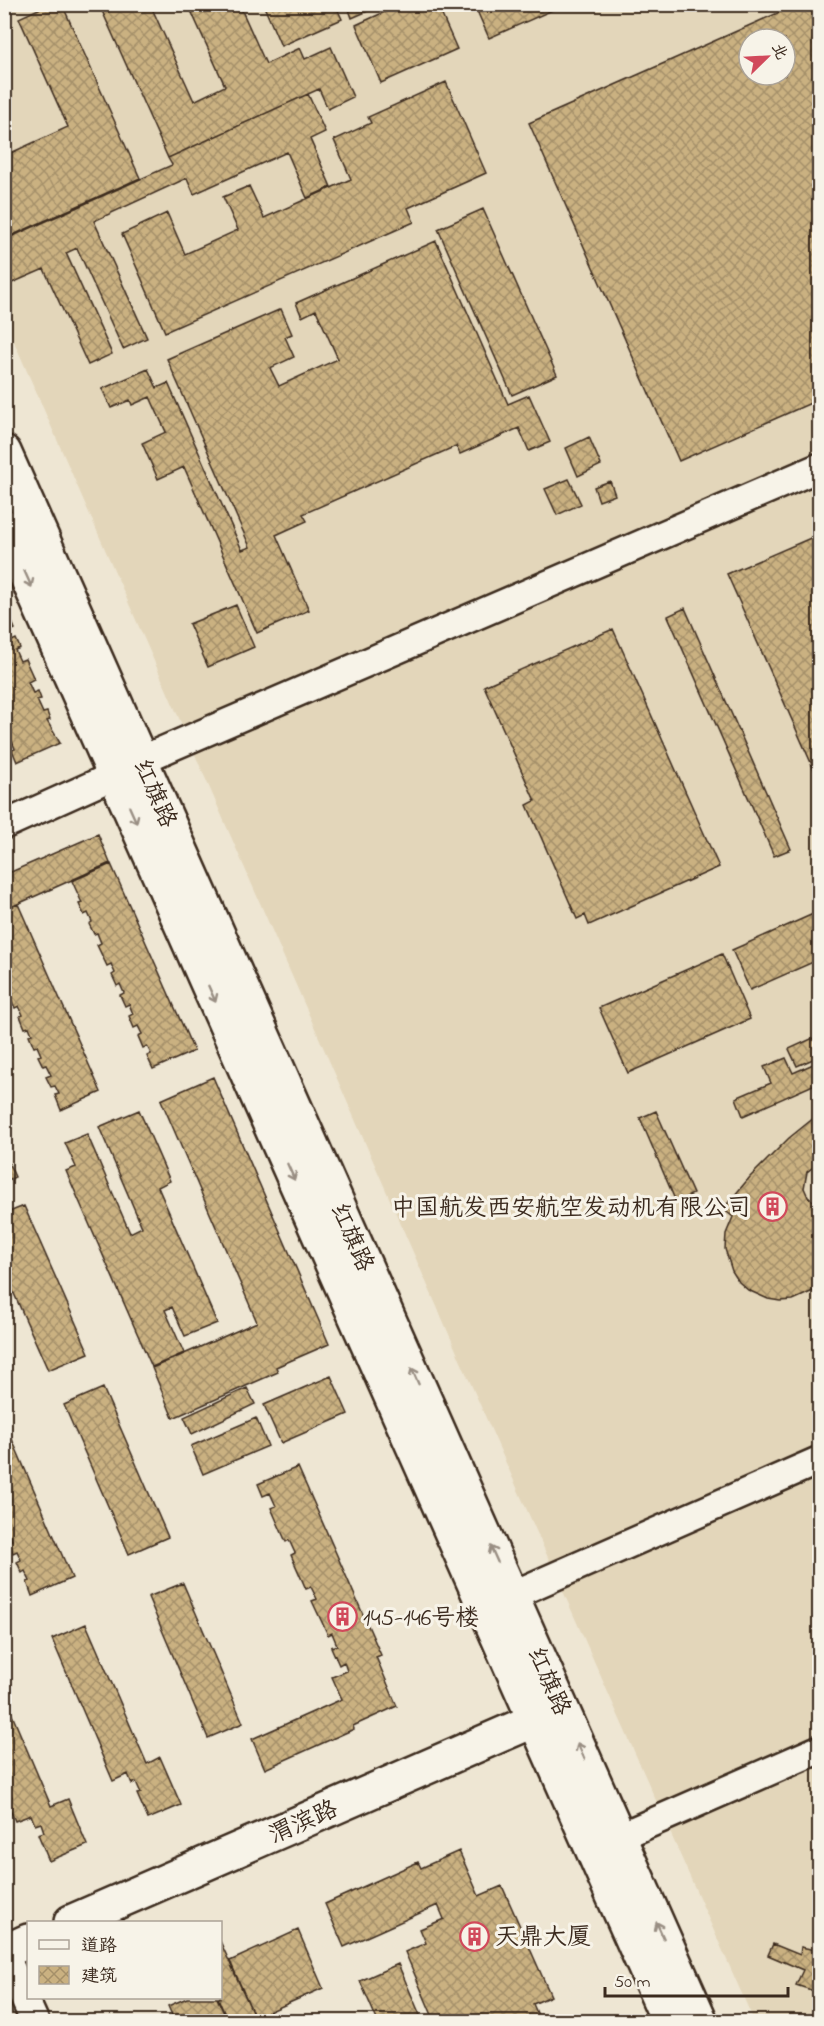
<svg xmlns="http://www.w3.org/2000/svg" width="824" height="2026" font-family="'Indie Flower','LXGW WenKai TC',sans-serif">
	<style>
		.built { fill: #e3d6ba; fill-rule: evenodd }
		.building { fill: url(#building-cross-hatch); stroke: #3b2a1e; stroke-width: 1.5; fill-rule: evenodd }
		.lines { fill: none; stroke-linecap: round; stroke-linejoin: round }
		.minor-casing { stroke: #3b2a1e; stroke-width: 32 }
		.tertiary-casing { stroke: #3b2a1e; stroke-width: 38 }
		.secondary-casing { stroke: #3b2a1e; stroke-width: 38 }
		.minor { stroke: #f7f3e8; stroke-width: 27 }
		.tertiary { stroke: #f7f3e8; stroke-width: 33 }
		.secondary { stroke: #f7f3e8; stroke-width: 33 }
		.oneway { stroke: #998e83 }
		.labels { text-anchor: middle; stroke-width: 6; stroke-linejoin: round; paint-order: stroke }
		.street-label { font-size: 24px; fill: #3b2a1e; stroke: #f7f3e8 }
		.poi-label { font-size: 24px; fill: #3b2a1e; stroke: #f7f3e8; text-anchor: start }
	</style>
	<defs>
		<pattern id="building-cross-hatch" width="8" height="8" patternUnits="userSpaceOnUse" patternTransform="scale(1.5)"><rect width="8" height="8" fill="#cab181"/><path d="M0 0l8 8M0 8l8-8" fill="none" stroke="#a59069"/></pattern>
	</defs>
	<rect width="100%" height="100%" fill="#eee6d3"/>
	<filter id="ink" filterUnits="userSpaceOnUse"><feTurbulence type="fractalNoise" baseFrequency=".0167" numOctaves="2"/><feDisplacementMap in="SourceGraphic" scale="12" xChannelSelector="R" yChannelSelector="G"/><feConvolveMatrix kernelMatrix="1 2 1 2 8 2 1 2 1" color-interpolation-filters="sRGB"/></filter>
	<g filter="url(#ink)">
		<!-- built -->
		<path class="built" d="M4,5H819V2021H754L466,1373L5,321ZM749,39H785V75H749Z"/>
		<!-- building -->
		<path class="building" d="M49,4H62L140,178L4,239V156L68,127L19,18Z
			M99,4H150L194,101L225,86L188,4H239L266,64L300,48L305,59L331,47L353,97L328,109L319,89L168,158Z
			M263,4H335L342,19L281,46Z
			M347,4H384L352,18Z
			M402,4H437L457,49L381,83L356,25Z
			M474,4H566L489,38Z
			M798,4H820V399L679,461L529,123ZM749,39H785V75H749Z
			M446,82L486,173L408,208L414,222L165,332L122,234L167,213L185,254L238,230L223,197L249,186L264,218L351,179L334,140L371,123L368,117Z
			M308,94L325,132L310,139L331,187L307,198L287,152L194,194L187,178L94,221L147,338L123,349L77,248L66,253L112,354L88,365L44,269L12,283L4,266V240L172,165L168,158Z
			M483,209L557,375L512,395L438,229Z
			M436,241L508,404L529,395L550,442L529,451L519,428L460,454L456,446L303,514L307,521L276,535L309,610L257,633L184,467L158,479L142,443L166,432L150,397L132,405L130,400L111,408L102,389L148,369L157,388L168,383L242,550L250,547L167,359L281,309L292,334L285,337L294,357L270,368L279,386L338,359L316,310L302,317L296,303Z
			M589,437L601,465L578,476L566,448Z
			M569,479L581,504L557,515L545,489Z
			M610,481L615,495L599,501L594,487Z
			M820,534V783L727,574Z
			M236,605L254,647L208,667L189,624Z
			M685,608L791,849L774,856L668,616Z
			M10,617L15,629L8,632L12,641L16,639L20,648L15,650L20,661L25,659L34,679L28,682L33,693L38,691L41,699L37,700L43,713L47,712L50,720L47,721L60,743L17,762L12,750L15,749L11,739L7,740L4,735V618Z
			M613,629L719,867L589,925L585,915L577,919L527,805L535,801L484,686Z
			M98,834L110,863L4,910V875Z
			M111,864L194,1051L153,1069L147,1056L151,1054L147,1046L143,1048L138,1036L142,1034L138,1026L134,1028L129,1016L133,1014L129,1004L125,1006L120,995L124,993L120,984L117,986L112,975L115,973L111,964L107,966L97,945L101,943L97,933L94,934L89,924L92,922L88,913L84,915L79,904L82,903L72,881Z
			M18,904L101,1092L61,1110L55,1095L59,1094L55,1086L51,1087L46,1077L51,1075L46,1065L43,1066L38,1056L41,1055L37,1046L34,1047L29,1035L32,1034L29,1027L25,1028L20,1016L23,1015L19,1006L15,1008L5,985L9,983L4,972V910Z
			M820,911V959L750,990L732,950Z
			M722,954L750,1019L628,1073L599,1008Z
			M820,1035V1056L797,1066L789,1049Z
			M786,1058L793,1073L820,1061V1082L743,1116L736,1098L771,1083L764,1067Z
			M213,1077L329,1344L276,1367L278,1372L173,1418L152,1368L257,1322L161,1100Z
			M139,1110L170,1181L158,1187L217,1323L185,1336L172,1307L165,1310L184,1353L152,1367L66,1171L76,1167L65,1143L87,1134L130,1233L142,1227L99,1127Z
			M656,1111L693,1194L676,1202L640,1118Z
			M820,1113V1162L807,1172L804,1188L808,1197L820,1206V1285L813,1291L793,1300L780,1301L768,1299L748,1290L739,1282L732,1271L725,1249L726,1234L733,1217L723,1209L750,1177L789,1138Z
			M4,1153L15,1177L4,1182Z
			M24,1206L89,1353L48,1370L4,1271V1214Z
			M331,1376L348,1414L281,1443L264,1405Z
			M103,1388L168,1537L129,1554L64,1405Z
			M247,1388L255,1404L192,1434L184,1417Z
			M256,1418L268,1446L203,1474L191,1446Z
			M8,1430L72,1578L32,1596L27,1582L30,1581L25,1571L22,1573L17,1562L21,1560L17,1551L13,1553L8,1541L12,1540L8,1531L6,1532L4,1530V1432Z
			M298,1467L381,1655L376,1657L397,1706L353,1726L354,1729L265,1769L252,1739L342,1699L332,1677L347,1671L344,1662L339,1665L331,1647L337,1645L332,1633L328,1635L312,1601L317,1599L311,1587L306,1589L291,1555L295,1553L289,1540L286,1542L271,1508L276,1506L270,1493L263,1496L258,1484Z
			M183,1583L243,1723L208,1738L148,1597Z
			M86,1624L147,1764L160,1757L181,1805L148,1819L137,1794L141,1793L136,1782L132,1784L128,1774L113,1781L52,1639Z
			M4,1696L51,1806L68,1799L87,1845L49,1861L38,1834L44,1832L41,1823L35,1825L31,1815L15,1821L6,1800L12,1797L6,1784L4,1785Z
			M459,1851L479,1896L502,1886L551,1996L533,2004L541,2022H435L405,1952L426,1943L420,1929L444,1919L438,1905L344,1947L325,1904L418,1862L421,1868Z
			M298,1930L323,1988L255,2018L230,1961Z
			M220,1941L255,2018L247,2022H228L218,1998H220Z
			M773,1944L800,1955L801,1947L820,1951V1993L796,1985L803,1970L768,1955Z
			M398,1964L423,2022H378L360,1981Z
			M187,1998H217L228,2022H175L168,2006Z"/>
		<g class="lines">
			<defs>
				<path id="minor" d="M4,825L115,775L141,760L820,467
					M494,1603L820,1460
					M602,1847L619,1837L820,1749
					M4,1953L35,2022"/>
				<path id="tertiary" d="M71,1922L535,1720
					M4,1952L28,1941"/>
				<path id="secondary" d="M4,452L701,2022
					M4,526L669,2022"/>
			</defs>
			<!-- minor casing -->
			<use href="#minor" class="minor-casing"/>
			<!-- tertiary casing -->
			<use href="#tertiary" class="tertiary-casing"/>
			<!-- secondary casing -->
			<use href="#secondary" class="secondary-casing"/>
			<!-- minor -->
			<use href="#minor" class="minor"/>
			<!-- tertiary -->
			<use href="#tertiary" class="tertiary"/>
			<!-- secondary -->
			<use href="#secondary" class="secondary"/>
		</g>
		<!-- one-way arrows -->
		<defs><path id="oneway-shaft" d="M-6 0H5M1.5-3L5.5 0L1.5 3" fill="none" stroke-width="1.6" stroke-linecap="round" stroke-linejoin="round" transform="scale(1.5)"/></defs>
		<g class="oneway">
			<use href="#oneway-shaft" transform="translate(28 579) rotate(66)"/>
			<use href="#oneway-shaft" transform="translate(133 815) rotate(66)"/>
			<use href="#oneway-shaft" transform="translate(212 994) rotate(66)"/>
			<use href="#oneway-shaft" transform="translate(291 1172) rotate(66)"/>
			<use href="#oneway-shaft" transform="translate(415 1376) rotate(-114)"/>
			<use href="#oneway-shaft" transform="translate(494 1554) rotate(-114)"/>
			<use href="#oneway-shaft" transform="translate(581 1751) rotate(-114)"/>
			<use href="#oneway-shaft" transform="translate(660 1930) rotate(-114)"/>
		</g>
	</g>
	<!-- icons -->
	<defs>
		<symbol id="building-ring" viewBox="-11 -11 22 22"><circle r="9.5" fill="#f7f3e8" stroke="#d1495b" stroke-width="1.5"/><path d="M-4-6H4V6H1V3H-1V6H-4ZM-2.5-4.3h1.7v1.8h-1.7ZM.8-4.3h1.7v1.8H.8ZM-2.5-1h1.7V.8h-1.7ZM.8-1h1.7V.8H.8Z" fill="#d1495b"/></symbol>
	</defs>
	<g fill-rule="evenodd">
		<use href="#building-ring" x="756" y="1190" width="33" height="33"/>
		<use href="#building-ring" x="326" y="1600" width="33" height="33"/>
		<use href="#building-ring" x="458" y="1920" width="33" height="33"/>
	</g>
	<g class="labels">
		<!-- street labels -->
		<g class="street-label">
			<text transform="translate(156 793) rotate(66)" y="8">红旗路</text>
			<text transform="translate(353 1237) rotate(66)" y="8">红旗路</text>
			<text transform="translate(550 1681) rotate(66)" y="8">红旗路</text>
			<text transform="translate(303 1821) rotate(-24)" y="8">渭滨路</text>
		</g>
		<!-- poi labels -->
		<g class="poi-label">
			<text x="751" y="1215" text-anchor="end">中国航发西安航空发动机有限公司</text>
			<text x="363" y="1625">145-146号楼</text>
			<text x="495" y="1944">天鼎大厦</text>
		</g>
	</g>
	<!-- margin -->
	<rect width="824" height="2026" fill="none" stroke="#f7f3e8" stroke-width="24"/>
	<rect x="12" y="12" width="800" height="2002" fill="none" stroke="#3b2a1e" stroke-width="2" filter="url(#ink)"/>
	<!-- legend -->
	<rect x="27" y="1921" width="195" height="78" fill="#f7f3e8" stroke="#aca397" stroke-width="1.5"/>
	<rect x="39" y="1940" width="30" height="9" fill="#f7f3e8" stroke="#aca397" stroke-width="1.5"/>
	<text x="81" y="1951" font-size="18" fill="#3b2a1e">道路</text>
	<rect x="39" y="1966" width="30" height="18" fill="url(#building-cross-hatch)" stroke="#aca397" stroke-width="1.5"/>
	<text x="81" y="1981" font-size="18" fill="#3b2a1e">建筑</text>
	<!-- north arrow -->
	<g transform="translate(767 57) rotate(66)"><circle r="28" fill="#f7f3e8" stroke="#aca397" stroke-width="1.5"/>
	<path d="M0-4.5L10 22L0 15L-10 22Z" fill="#d1495b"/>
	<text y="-9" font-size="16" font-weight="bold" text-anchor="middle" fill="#3b2a1e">北</text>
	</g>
	<!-- scale -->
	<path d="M605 1987v9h183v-9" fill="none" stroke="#3b2a1e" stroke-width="3"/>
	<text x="614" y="1987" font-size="18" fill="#3b2a1e" stroke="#f7f3e8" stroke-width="4.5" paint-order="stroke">50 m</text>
</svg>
